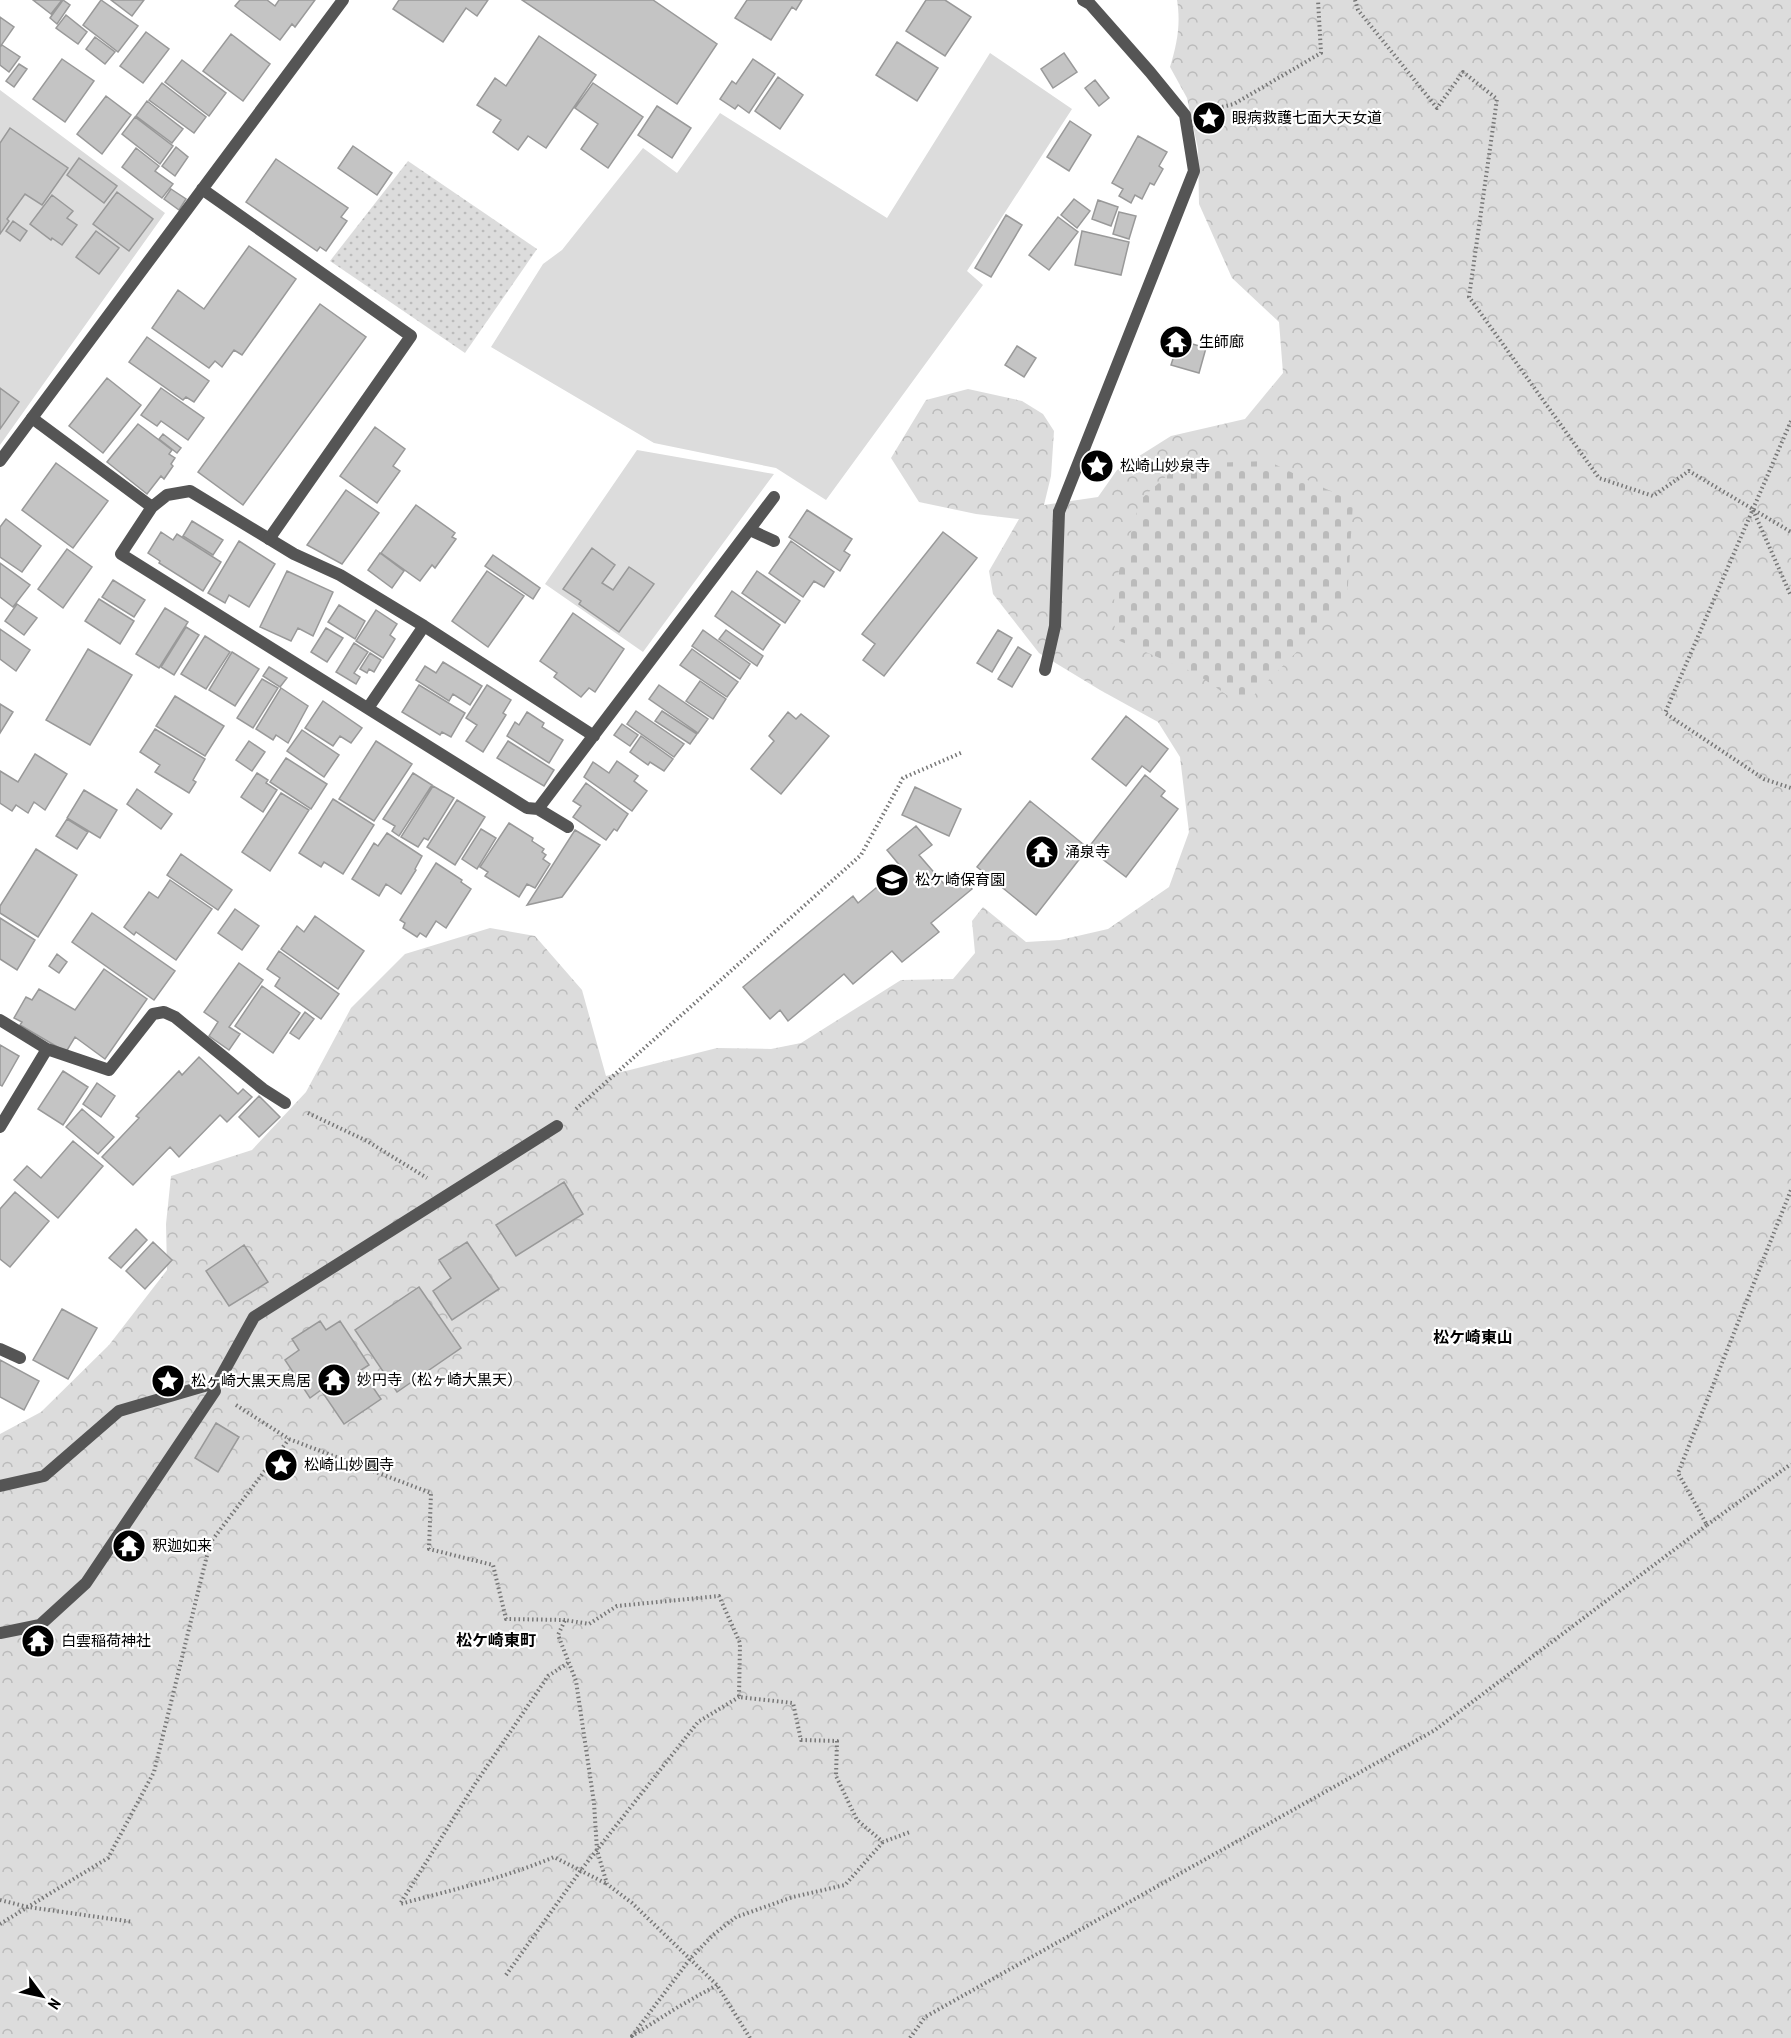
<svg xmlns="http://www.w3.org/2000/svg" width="1791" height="2038" font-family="'PT Sans Narrow','Noto Sans JP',sans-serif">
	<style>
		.grass { fill: url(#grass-dots) }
		.forest { fill: url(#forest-crowns) }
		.cemetery { fill: url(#cemetery-stones) }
		.green { fill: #dcdcdc }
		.building { fill: #c4c4c4; stroke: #999; stroke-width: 1.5 }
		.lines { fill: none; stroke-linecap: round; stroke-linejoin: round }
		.path { stroke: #777; stroke-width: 4; stroke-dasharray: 1.5 3; stroke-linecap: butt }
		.lane { stroke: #555; stroke-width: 12 }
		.street { stroke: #555; stroke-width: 12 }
		.labels { text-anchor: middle; stroke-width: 4.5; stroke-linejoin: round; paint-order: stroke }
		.poi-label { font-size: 15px; fill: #000; stroke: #fff; text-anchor: start }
		.neighbourhood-label { font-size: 16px; font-weight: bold; fill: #000; stroke: #fff }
	</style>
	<defs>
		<pattern id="grass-dots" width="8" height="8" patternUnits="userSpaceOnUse" patternTransform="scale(1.5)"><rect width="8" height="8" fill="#dcdcdc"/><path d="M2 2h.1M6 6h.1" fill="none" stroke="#bbb" stroke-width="1.8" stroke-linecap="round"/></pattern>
		<pattern id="forest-crowns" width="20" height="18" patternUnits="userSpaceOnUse" patternTransform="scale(1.5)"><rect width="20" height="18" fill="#dcdcdc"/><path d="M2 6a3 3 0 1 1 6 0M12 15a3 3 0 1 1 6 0" fill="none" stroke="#bbb"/></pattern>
		<pattern id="cemetery-stones" width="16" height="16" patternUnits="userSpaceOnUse" patternTransform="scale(1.5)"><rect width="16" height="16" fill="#dcdcdc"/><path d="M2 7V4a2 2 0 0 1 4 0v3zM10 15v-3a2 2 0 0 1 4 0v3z" fill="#bbb"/></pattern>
	</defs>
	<rect width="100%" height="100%" fill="#fff"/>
	<!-- grass -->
	<path class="grass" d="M408,161L537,249L465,353L330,261Z"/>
	<!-- forest -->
	<path class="forest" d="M1177,0H1791V2038H0V1434L41,1412L109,1345L167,1270L166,1224L171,1176L252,1150L306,1092L351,1008L405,954L490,928L535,936L582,990L606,1076L717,1048L771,1049L801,1043L901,980L953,979L975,953L972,921L983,907L1026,942L1060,940L1108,929L1169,887L1189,832L1180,757L1158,722L1100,690L1039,653L993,594L989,571L1019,519L976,514L919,502L891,458L926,400L968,389L1022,401L1043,414L1054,431L1051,476L1044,505L1098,497L1117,470L1171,436L1245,419L1283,373L1279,322L1232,278L1199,204L1198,149L1187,98L1170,67C1177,44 1181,24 1177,0Z"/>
	<!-- cemetery -->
	<path class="cemetery" d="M1268,461L1353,502L1347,601L1243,706L1195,673L1115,639L1114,587L1141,499L1180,464Z"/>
	<!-- green -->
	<path class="green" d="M990,53L1072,109L967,271L983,285L826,500L776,468L654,443L491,347L543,264L562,250L643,148L677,173L720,113L887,218Z
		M0,90L165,213L0,445Z
		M637,450L774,474L643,652L545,584Z"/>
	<!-- building -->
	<path class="building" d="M33,0H62L51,14Z
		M63,0L70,5L57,24L50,18Z
		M101,0L138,26L118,52L83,25Z
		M111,0H144L132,16Z
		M240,0H267L275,6L279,0H315L295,27L292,24L280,40L235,6Z
		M399,0H488L477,16L466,8L443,42L393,9Z
		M522,0H653L717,44L677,104Z
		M747,0H802L796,10L792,7L771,40L735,18Z
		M926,0H945L971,17L945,56L906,31Z
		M66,15L87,32L78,44L56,28Z
		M0,17L14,27L0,47Z
		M146,32L169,49L143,83L120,66Z
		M231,34L270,64L243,101L203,71Z
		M539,36L596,75L546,148L528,136L518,150L493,132L501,120L477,105L495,78L506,86Z
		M95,37L115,52L105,64L86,49Z
		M897,42L938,68L917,101L876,75Z
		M2,45L20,57L9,72L0,65V47Z
		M1064,53L1077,72L1053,88L1041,69Z
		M62,59L94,81L65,122L33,99Z
		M753,59L775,74L749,113L738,105L735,109L720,99L732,81L736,84Z
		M182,60L226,93L209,116L165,82Z
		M19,64L27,69L14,87L6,81Z
		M778,77L803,95L780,129L755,111Z
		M1095,80L1109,98L1099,106L1085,88Z
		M162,83L206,117L194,133L149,100Z
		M593,83L643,117L608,168L581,149L598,124L575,108Z
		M106,96L131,115L102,154L77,134Z
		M147,101L183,129L172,143L136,116Z
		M657,106L691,128L672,158L638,135Z
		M135,117L173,146L160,164L122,134Z
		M1070,121L1091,135L1069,171L1047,157Z
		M10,128L68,168L42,205L25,194L7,219L9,221L0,234V143Z
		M1138,136L1167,152L1159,166L1163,169L1154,185L1150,183L1142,199L1135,195L1131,203L1119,196L1123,189L1112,183Z
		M353,146L392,173L377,195L338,168Z
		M176,147L188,157L175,176L162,166Z
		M136,148L159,166L155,171L173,184L162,198L122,167Z
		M79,158L117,186L104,203L67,175Z
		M276,159L348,208L341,217L347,221L326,251L320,247L317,251L246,202Z
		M171,189L186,199L179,210L164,199Z
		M117,192L153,219L129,251L93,224Z
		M52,195L73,211L67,218L77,225L62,245L52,238L51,240L30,224Z
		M1074,199L1090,211L1077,228L1061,215Z
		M1098,200L1118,207L1111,226L1092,219Z
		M1119,212L1136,216L1129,239L1113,234Z
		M1006,215L1022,225L991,277L975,268Z
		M1058,217L1078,232L1049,270L1029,255Z
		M13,221L27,231L20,241L6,231Z
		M96,231L119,248L99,274L76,257Z
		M1082,231L1129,242L1121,275L1075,265Z
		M249,246L296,279L242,355L234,350L222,367L215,361L209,368L152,328L178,290L204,309Z
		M320,304L366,337L243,505L198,472Z
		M147,337L209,381L194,402L186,397L183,400L129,362Z
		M1179,340L1206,348L1199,373L1171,365Z
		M1017,346L1036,358L1024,377L1005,365Z
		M107,378L141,405L103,453L69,426Z
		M0,388L19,402L0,429Z
		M161,388L204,418L188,440L161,421L157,426L141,415Z
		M138,424L172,450L169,454L175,458L171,464L173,466L164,479L161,476L147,494L107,462Z
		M375,427L405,449L393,466L400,471L377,503L340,476Z
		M163,434L181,448L177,453L159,439Z
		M56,463L108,501L73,548L22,510Z
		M346,490L379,513L342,564L307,545Z
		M416,505L455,533L452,537L456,539L435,568L432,565L420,581L381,553Z
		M807,510L852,539L844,551L850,555L840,571L789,537Z
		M6,519L41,546L22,572L0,557V527Z
		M192,521L223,540L213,555L183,536Z
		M161,532L173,540L177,534L221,562L203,591L159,563L160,561L148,553Z
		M943,532L977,558L884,676L863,660L875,644L862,634Z
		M239,541L275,564L249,607L229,595L225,603L208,593Z
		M791,541L834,572L824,587L814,581L803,597L769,573Z
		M592,548L615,565L602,583L613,590L629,567L654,584L619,632L579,604L581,601L563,589Z
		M67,549L92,567L63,608L38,589Z
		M380,553L404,571L392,588L368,570Z
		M493,555L540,588L533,599L485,566Z
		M0,563L30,585L13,607L0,597Z
		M287,571L333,592L313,636L298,628L291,641L260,627Z
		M487,571L524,596L488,647L452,621Z
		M757,571L800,601L785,623L742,593Z
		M113,580L145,600L134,617L102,597Z
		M732,591L780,625L763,650L715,616Z
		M99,599L134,621L120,644L85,621Z
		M17,604L37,618L24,635L5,621Z
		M339,605L365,621L355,639L328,622Z
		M165,608L188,622L159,668L136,654Z
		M376,610L397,624L390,635L395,639L383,658L356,641Z
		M573,613L624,649L595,692L589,688L581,697L554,677L557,673L540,661Z
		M186,627L199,635L174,675L161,667Z
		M326,628L343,638L327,662L311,652Z
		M0,629L30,650L16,671L0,659Z
		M703,630L750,664L740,679L692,646Z
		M726,630L763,656L757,666L719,639Z
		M998,630L1012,638L992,672L977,663Z
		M205,636L230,652L206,689L181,674Z
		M354,643L368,652L354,673L360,677L356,684L336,672Z
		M1018,647L1031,655L1012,687L998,679Z
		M88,649L132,675L90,745L46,720Z
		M692,649L738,682L727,697L680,665Z
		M232,652L259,669L235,706L209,690Z
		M370,653L381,660L374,672L369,669L367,673L360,669Z
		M443,662L482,686L470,705L453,694L449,701L416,680L425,666L436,673Z
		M269,667L287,678L280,687L263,676Z
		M262,679L278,688L253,728L237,718Z
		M700,681L726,699L713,719L686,701Z
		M419,685L465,713L451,737L442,732L440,735L402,712Z
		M487,685L511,700L503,713L506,715L483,752L466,741L477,725L466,718Z
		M659,685L708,719L698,733L649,699Z
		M281,688L308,706L288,743L276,735L273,740L256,729Z
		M175,696L224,726L205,756L156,726Z
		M323,701L362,728L351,743L340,736L333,746L305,728Z
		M0,704L13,712L0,733Z
		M636,711L684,744L674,757L627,724Z
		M662,711L697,734L690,744L655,721Z
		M527,712L544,723L542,727L563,740L549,763L507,736L515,722L519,725Z
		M788,712L796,719L801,714L829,736L781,794L751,769L774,741L769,736Z
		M1126,716L1168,749L1150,772L1142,766L1126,786L1092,759Z
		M622,724L638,735L630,746L614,735Z
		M155,729L205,759L193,780L196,782L189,793L155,772L160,765L140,752Z
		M302,730L339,755L324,777L287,751Z
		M641,736L673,759L664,771L650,762L648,765L630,752Z
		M249,741L265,752L252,771L236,760Z
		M376,741L412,764L374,821L339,799Z
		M508,741L554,770L544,786L497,758Z
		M35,754L67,774L45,810L34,802L28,813L16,805L12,811L0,803V771L18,782Z
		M286,758L327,784L311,809L270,782Z
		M617,761L638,776L634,781L647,791L632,811L584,777L593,762L609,773Z
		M257,773L268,780L266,783L277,790L263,812L241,797Z
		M413,773L432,785L399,836L392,831L395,826L383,819Z
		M1145,775L1165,791L1161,796L1178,809L1126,877L1088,848Z
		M586,783L628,814L617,831L614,829L606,840L573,817L581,806L573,801Z
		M433,786L454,798L428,840L424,838L418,847L401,837Z
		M915,787L961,809L949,836L902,815Z
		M137,789L172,814L161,829L127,804Z
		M84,790L117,810L100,838L67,818Z
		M281,793L309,810L270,871L242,852Z
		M333,799L374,825L343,874L324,862L321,867L299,853Z
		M457,800L485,817L455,865L427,847Z
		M1030,801L1088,848L1036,915L977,867Z
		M67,819L88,832L77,849L56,836Z
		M509,823L533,838L532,841L544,849L542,852L546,855L543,859L550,864L535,888L527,884L519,897L485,876L488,872L480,867Z
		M916,826L932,845L919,855L944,884L958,872L972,889L931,923L939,932L902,962L892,951L853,984L844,974L788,1021L780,1010L770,1019L743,987L853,896L858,903L901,867L887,850Z
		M481,829L496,838L477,869L462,859Z
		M575,830L600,845L562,897L527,905Z
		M387,833L422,856L415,869L416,870L401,894L386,884L379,896L352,879L374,843L378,846Z
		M36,849L77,875L38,937L0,913V906Z
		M181,854L232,890L218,910L167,875Z
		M436,863L462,880L461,882L471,889L446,928L436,921L426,937L420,933L417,937L403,928L405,923L400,920Z
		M170,880L212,909L176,960L136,932L134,935L124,927L149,892L158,898Z
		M235,909L259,926L242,950L218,933Z
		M92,913L175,971L154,1000L72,942Z
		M315,916L364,951L338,989L281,949L297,926L304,932Z
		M0,918L35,940L17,970L0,959Z
		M279,951L339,994L321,1019L275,986L280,978L267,969Z
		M57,954L67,962L59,973L49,966Z
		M239,963L263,980L229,1027L240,1034L229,1050L209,1036L218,1022L204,1012Z
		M104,969L147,999L105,1059L75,1037L66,1052L20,1025L22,1022L14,1018L26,997L32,1000L39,989L75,1010Z
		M262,986L300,1013L273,1053L235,1026Z
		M305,1012L314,1019L299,1039L290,1033Z
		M0,1045L19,1056L2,1086L0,1085Z
		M199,1057L238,1094L243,1089L252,1097L227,1122L220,1115L179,1157L170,1147L133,1185L102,1157L139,1118L136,1116L179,1071L182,1075Z
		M63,1071L88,1087L63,1125L38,1109Z
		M97,1083L115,1096L101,1117L83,1104Z
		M259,1096L280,1117L259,1137L239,1117Z
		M82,1109L114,1137L98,1154L66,1127Z
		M73,1141L103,1166L58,1218L14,1180L27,1166L41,1178Z
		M564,1182L583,1214L516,1256L496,1225Z
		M15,1192L49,1221L10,1267L0,1259V1209Z
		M136,1229L147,1240L121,1268L109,1258Z
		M153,1242L172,1260L145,1289L126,1271Z
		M467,1242L499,1289L452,1320L433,1291L451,1278L439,1260Z
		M244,1245L268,1282L229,1306L206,1271Z
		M419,1287L461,1348L397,1392L355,1330Z
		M62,1309L97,1328L68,1379L33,1360Z
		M320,1321L326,1330L340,1321L369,1365L361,1370L381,1399L344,1424L321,1390L310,1398L285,1360L299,1350L292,1339Z
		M0,1360L39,1381L24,1410L0,1397Z
		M216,1423L239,1437L218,1472L195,1458Z"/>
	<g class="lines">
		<!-- path -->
		<path class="path" d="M1355,0L1358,10L1437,108L1463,72L1497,99L1469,297L1599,478L1653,496L1689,471L1791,532
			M1209,110L1234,104L1321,53L1318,0
			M1791,421L1665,713L1764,779L1791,788
			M1753,510L1791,596
			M576,1109L861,855L903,778L963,752
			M308,1113L367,1141L427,1178
			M236,1405L289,1439L431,1493L429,1549L493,1565L506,1619L565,1620
			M1707,1525L1791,1464
			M568,1663L548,1676L475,1784L400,1904C452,1890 504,1878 554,1857L607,1884
			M0,1900L28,1907L133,1922
			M0,1924L108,1858L154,1772L210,1543L289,1439
			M506,1975L581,1870L698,1722L739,1697
			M717,1985L678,2007L632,2036L690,1959L713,1935L736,1917L793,1897L845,1885L883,1842
			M750,2038L717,1985L632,1903L607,1884L597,1850L594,1803L576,1681L558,1635L565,1620L589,1624L617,1606L719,1596L740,1643L739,1697L793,1703L801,1740L837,1741L836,1776L857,1820L883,1842L910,1832
			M910,2038L925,2017L1435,1730L1707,1525L1678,1473L1791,1190"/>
		<!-- lane -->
		<path class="lane" d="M32,418L152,507L121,554L527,808L538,809L774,497
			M152,507L167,495L190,491L294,554L340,575L424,626L594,736
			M750,530L774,541
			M1045,670L1055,626L1059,512
			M368,708L424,626
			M538,809L568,827
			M0,1020L47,1049L109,1070L153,1014L164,1012L175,1017L263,1089L285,1103
			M0,1127L47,1049
			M0,1349L20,1358
			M0,1486L44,1476L119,1411L218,1382L254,1317L557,1126
			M0,1633L40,1625L86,1583L215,1391"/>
		<!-- street -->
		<path class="street" d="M202,189L411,336L269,539
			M0,461L343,0
			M1059,512L1194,171L1185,115L1150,72L1090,4L1083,0"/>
	</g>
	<!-- icons -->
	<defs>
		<symbol id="sight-disc" viewBox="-11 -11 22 22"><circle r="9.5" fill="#000" stroke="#fff"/><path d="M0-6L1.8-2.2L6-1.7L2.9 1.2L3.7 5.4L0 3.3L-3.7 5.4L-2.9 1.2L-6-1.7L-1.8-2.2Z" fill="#fff"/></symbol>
		<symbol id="temple-disc" viewBox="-11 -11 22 22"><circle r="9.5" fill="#000" stroke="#fff"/><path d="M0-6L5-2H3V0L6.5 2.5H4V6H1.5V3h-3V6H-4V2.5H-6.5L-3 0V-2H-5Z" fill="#fff"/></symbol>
		<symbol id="school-disc" viewBox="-11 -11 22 22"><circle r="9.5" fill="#000" stroke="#fff"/><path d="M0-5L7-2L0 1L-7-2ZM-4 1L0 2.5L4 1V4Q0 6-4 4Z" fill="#fff"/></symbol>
	</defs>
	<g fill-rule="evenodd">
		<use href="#sight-disc" x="1190" y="99" width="38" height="38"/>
		<use href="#temple-disc" x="1157" y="323" width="38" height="38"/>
		<use href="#sight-disc" x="1078" y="447" width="38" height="38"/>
		<use href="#temple-disc" x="1023" y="833" width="38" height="38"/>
		<use href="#school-disc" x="873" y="861" width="38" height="38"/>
		<use href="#temple-disc" x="315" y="1361" width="38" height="38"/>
		<use href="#sight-disc" x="149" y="1362" width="38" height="38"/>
		<use href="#sight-disc" x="262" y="1446" width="38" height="38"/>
		<use href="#temple-disc" x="110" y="1527" width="38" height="38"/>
		<use href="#temple-disc" x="19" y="1622" width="38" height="38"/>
	</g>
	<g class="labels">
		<!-- poi labels -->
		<g class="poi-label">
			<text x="1232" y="123">眼病救護七面大天女道</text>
			<text x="1199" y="347">生師廊</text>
			<text x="1120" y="471">松崎山妙泉寺</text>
			<text x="1065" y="857">涌泉寺</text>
			<text x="915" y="885">松ケ崎保育園</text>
			<text x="357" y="1385">妙円寺（松ヶ崎大黒天）</text>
			<text x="191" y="1386">松ヶ崎大黒天鳥居</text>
			<text x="304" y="1470">松崎山妙圓寺</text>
			<text x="152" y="1551">釈迦如来</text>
			<text x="61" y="1646">白雲稲荷神社</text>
		</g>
		<!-- neighbourhood labels -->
		<g class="neighbourhood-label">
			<text x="1473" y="1343">松ケ崎東山</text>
			<text x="496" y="1646">松ケ崎東町</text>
		</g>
	</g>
	<!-- north arrow -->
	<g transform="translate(42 1996) rotate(123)" stroke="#ffffff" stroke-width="4.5" paint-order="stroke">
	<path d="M0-4.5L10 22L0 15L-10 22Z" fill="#000000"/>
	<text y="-9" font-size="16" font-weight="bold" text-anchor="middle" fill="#000000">N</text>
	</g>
</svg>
